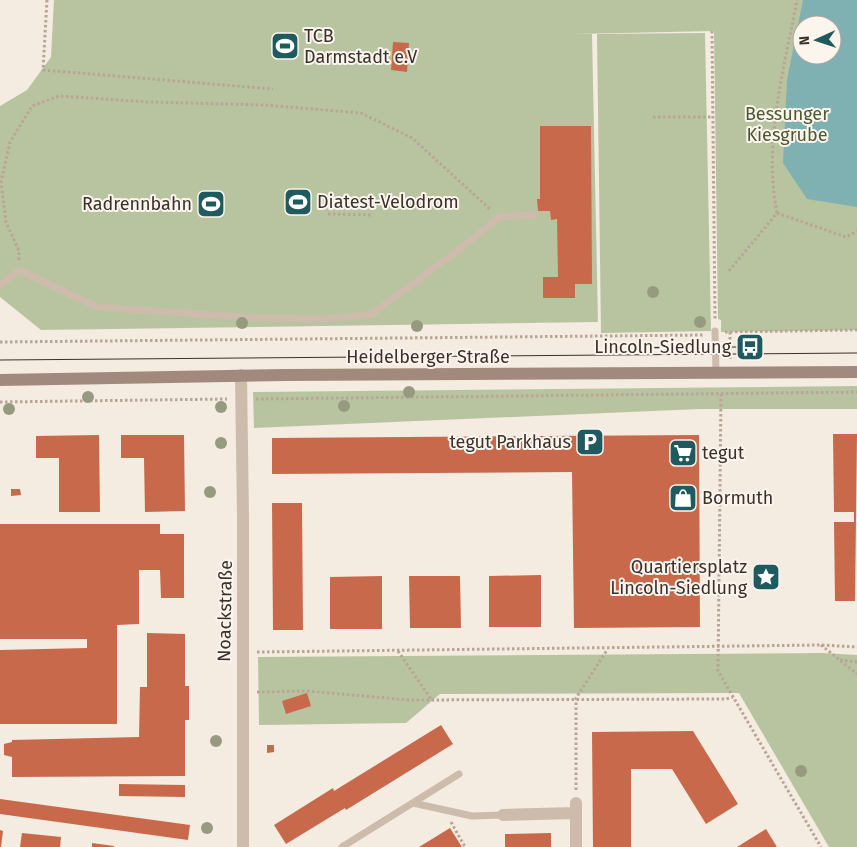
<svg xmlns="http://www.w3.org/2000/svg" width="857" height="847" font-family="'Fira Sans',sans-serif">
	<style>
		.green { fill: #b8c4a0; fill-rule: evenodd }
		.water { fill: #7fb0b2; fill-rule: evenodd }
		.building { fill: #c8694b }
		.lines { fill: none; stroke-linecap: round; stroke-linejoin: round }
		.path { stroke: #b9a596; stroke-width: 3; stroke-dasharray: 2.5 2.5; stroke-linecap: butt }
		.lane { stroke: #cdbbac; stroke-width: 7 }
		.street { stroke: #cdbbac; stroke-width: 12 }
		.secondary { stroke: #a18a7d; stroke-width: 12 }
		.tram { stroke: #3b302b; stroke-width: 1 }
		.tree { fill: #969b7f }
		.labels { text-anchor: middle; stroke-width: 4; stroke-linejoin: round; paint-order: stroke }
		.poi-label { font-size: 18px; fill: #3b302b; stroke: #fbf5ee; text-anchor: start }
		.park-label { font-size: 18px; fill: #4a5a2e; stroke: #fbf5ee }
		.street-label { font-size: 18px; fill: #3b302b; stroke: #fbf5ee }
	</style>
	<rect width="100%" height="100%" fill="#f4ebe1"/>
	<!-- green -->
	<path class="green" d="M54,0H857V330L721,332V320L718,319L714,31L576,34H592L598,322L41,330L0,297V106L27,90L51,57ZM802,25H832V55H802Z
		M705,33L711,331L601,333L597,34Z
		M857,386V409H699L254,428L253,392Z
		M822,653L857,655V847H829L739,693L440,694L406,723L259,725L258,657Z"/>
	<!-- water -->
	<path class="water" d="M803,0H857V207L807,199L783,163L787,80ZM802,25H832V55H802Z"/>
	<!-- building -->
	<path class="building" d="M393,42L409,43L407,72L391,70Z
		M540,126H591L592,284H575V298H543V277H558L557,219L551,220L550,211H538L537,199H540Z
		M833,434H857L855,601H835L834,522H854V512H834Z
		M99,435L100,512H59V458H36V436Z
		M121,435H184L185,511L145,512L144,458H121Z
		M699,435L700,627L574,628L572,472L272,474V438Z
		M11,489H20L21,495L11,496Z
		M272,503H302L303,630H273Z
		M0,524H160V534H184V598H161L160,570H139V624L117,625V724H0V650L87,648V639H0Z
		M541,575V627H489V576Z
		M382,576V629H330V577Z
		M409,576H460L461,628H410Z
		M147,633L185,634V686H189V720H185V776L12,777V757L4,755V744L12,742V740L139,737L140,687H147Z
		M307,693L311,706L286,714L282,701Z
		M441,725L453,744L346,810L345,808L286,844L274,825L333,788L334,791Z
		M693,731L738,804L706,824L672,769H631V847H593L592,732Z
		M267,745H274V752L267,753Z
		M119,784L185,785V797L119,796Z
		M0,799L190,825L188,840L0,814Z
		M450,828L462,847H419Z
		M766,829L777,847H737Z
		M0,830L3,831L1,847H0Z
		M22,833L61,837L60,847H20Z
		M551,833V847H505V834Z
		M92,843L114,846V847H92Z"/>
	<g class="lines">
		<!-- path -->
		<path class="path" d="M47,0L43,70L273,89
			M712,31L715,321
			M653,117H712
			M777,213C763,142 784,70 797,0
			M777,213L846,237L857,231
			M328,214L373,215
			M19,260V251L6,222L1,182L10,142L32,106L59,96L150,102L265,105L361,113L412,138L491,210
			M729,271L777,213
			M725,332L857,330
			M730,332V359
			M0,342L704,335
			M721,394L718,671L821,847
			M256,399L857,392
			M0,402L227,399
			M821,645L857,674
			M398,651L431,699
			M257,652L821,645L857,647
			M840,660L857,662
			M257,692L307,691L409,700L726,699L733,697
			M576,790V698L607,650
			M451,822L465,847"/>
		<!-- lane -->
		<path class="lane" d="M0,286L19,270L97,307L256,318L325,319L372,314L456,252L499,217L533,215
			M715,331L716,373
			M413,803L472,816L503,815
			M342,847L459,774"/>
		<!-- street -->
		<path class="street" d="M241,375L243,518V847
			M503,815L576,813
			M576,847V803"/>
		<!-- secondary -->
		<path class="secondary" d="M0,380L285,375L857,372"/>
		<!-- tram -->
		<path class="tram" d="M710,347H750
			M0,360L857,353"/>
	</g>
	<!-- trees -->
	<g class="tree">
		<circle cx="653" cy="292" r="6"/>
		<circle cx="700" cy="322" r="6"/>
		<circle cx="242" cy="323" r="6"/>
		<circle cx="417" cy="326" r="6"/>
		<circle cx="409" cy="392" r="6"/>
		<circle cx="88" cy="397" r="6"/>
		<circle cx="344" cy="406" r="6"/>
		<circle cx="221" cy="407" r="6"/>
		<circle cx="9" cy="409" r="6"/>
		<circle cx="221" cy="443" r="6"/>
		<circle cx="210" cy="492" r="6"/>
		<circle cx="216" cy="741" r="6"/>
		<circle cx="801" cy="771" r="6"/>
		<circle cx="207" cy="828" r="6"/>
	</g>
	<!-- icons -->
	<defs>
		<symbol id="stadium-square" viewBox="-11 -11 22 22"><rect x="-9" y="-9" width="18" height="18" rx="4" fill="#1f5a5e" stroke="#fbf5ee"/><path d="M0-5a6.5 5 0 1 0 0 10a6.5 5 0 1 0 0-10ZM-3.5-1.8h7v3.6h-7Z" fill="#fff"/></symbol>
		<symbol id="bus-square" viewBox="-11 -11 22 22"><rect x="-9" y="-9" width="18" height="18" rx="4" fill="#1f5a5e" stroke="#fbf5ee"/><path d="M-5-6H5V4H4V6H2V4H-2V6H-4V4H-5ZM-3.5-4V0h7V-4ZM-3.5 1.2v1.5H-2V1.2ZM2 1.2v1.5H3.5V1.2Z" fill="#fff"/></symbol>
		<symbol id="parking-square" viewBox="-11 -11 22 22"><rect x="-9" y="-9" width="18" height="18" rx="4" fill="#1f5a5e" stroke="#fbf5ee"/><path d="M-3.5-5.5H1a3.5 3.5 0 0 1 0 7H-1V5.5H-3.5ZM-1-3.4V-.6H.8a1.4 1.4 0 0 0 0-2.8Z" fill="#fff"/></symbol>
		<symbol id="supermarket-square" viewBox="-11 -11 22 22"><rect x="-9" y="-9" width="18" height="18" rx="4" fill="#1f5a5e" stroke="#fbf5ee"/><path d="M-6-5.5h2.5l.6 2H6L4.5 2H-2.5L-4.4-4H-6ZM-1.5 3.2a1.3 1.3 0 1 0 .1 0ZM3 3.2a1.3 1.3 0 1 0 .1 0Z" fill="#fff"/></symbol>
		<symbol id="shop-square" viewBox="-11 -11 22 22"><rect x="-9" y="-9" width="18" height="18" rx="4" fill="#1f5a5e" stroke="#fbf5ee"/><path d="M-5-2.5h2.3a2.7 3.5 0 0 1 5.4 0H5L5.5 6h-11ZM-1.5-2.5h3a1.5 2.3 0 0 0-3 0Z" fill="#fff"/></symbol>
		<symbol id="sight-square" viewBox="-11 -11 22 22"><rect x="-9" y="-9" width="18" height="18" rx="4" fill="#1f5a5e" stroke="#fbf5ee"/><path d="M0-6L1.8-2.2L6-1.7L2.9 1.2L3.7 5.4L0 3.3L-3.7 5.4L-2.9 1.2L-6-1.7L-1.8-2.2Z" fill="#fff"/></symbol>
	</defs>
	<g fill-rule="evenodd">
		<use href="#stadium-square" x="269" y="30" width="32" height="32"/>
		<use href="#stadium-square" x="282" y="186" width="32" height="32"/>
		<use href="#stadium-square" x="195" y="188" width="32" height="32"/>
		<use href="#bus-square" x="734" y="331" width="32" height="32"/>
		<use href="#parking-square" x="574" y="426" width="32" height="32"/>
		<use href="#supermarket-square" x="667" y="437" width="32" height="32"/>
		<use href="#shop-square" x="667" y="482" width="32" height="32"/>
		<use href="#sight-square" x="750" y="561" width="32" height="32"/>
	</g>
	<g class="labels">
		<!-- poi labels -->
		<g class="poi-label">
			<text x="304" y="42">TCB<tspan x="304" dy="21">Darmstadt e.V</tspan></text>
			<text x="317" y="208">Diatest-Velodrom</text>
			<text x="192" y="210" text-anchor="end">Radrennbahn</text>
			<text x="731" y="353" text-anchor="end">Lincoln-Siedlung</text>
			<text x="571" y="448" text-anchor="end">tegut Parkhaus</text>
			<text x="702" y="459">tegut</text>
			<text x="702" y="504">Bormuth</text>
			<text x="747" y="573" text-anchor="end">Quartiersplatz<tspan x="747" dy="21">Lincoln-Siedlung</tspan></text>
		</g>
		<!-- park labels -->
		<g class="park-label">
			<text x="787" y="120">Bessunger<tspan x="787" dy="21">Kiesgrube</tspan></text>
		</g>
		<!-- street labels -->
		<g class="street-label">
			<text x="428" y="363">Heidelberger Straße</text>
			<text transform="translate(225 611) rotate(-89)" y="6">Noackstraße</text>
		</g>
	</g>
	<!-- north arrow -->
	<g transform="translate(817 40) rotate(267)"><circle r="24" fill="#fbf5ee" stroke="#aea6a0"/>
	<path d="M0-4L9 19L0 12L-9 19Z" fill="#1f5a5e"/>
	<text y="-8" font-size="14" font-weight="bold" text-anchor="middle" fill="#3b302b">N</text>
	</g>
</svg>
